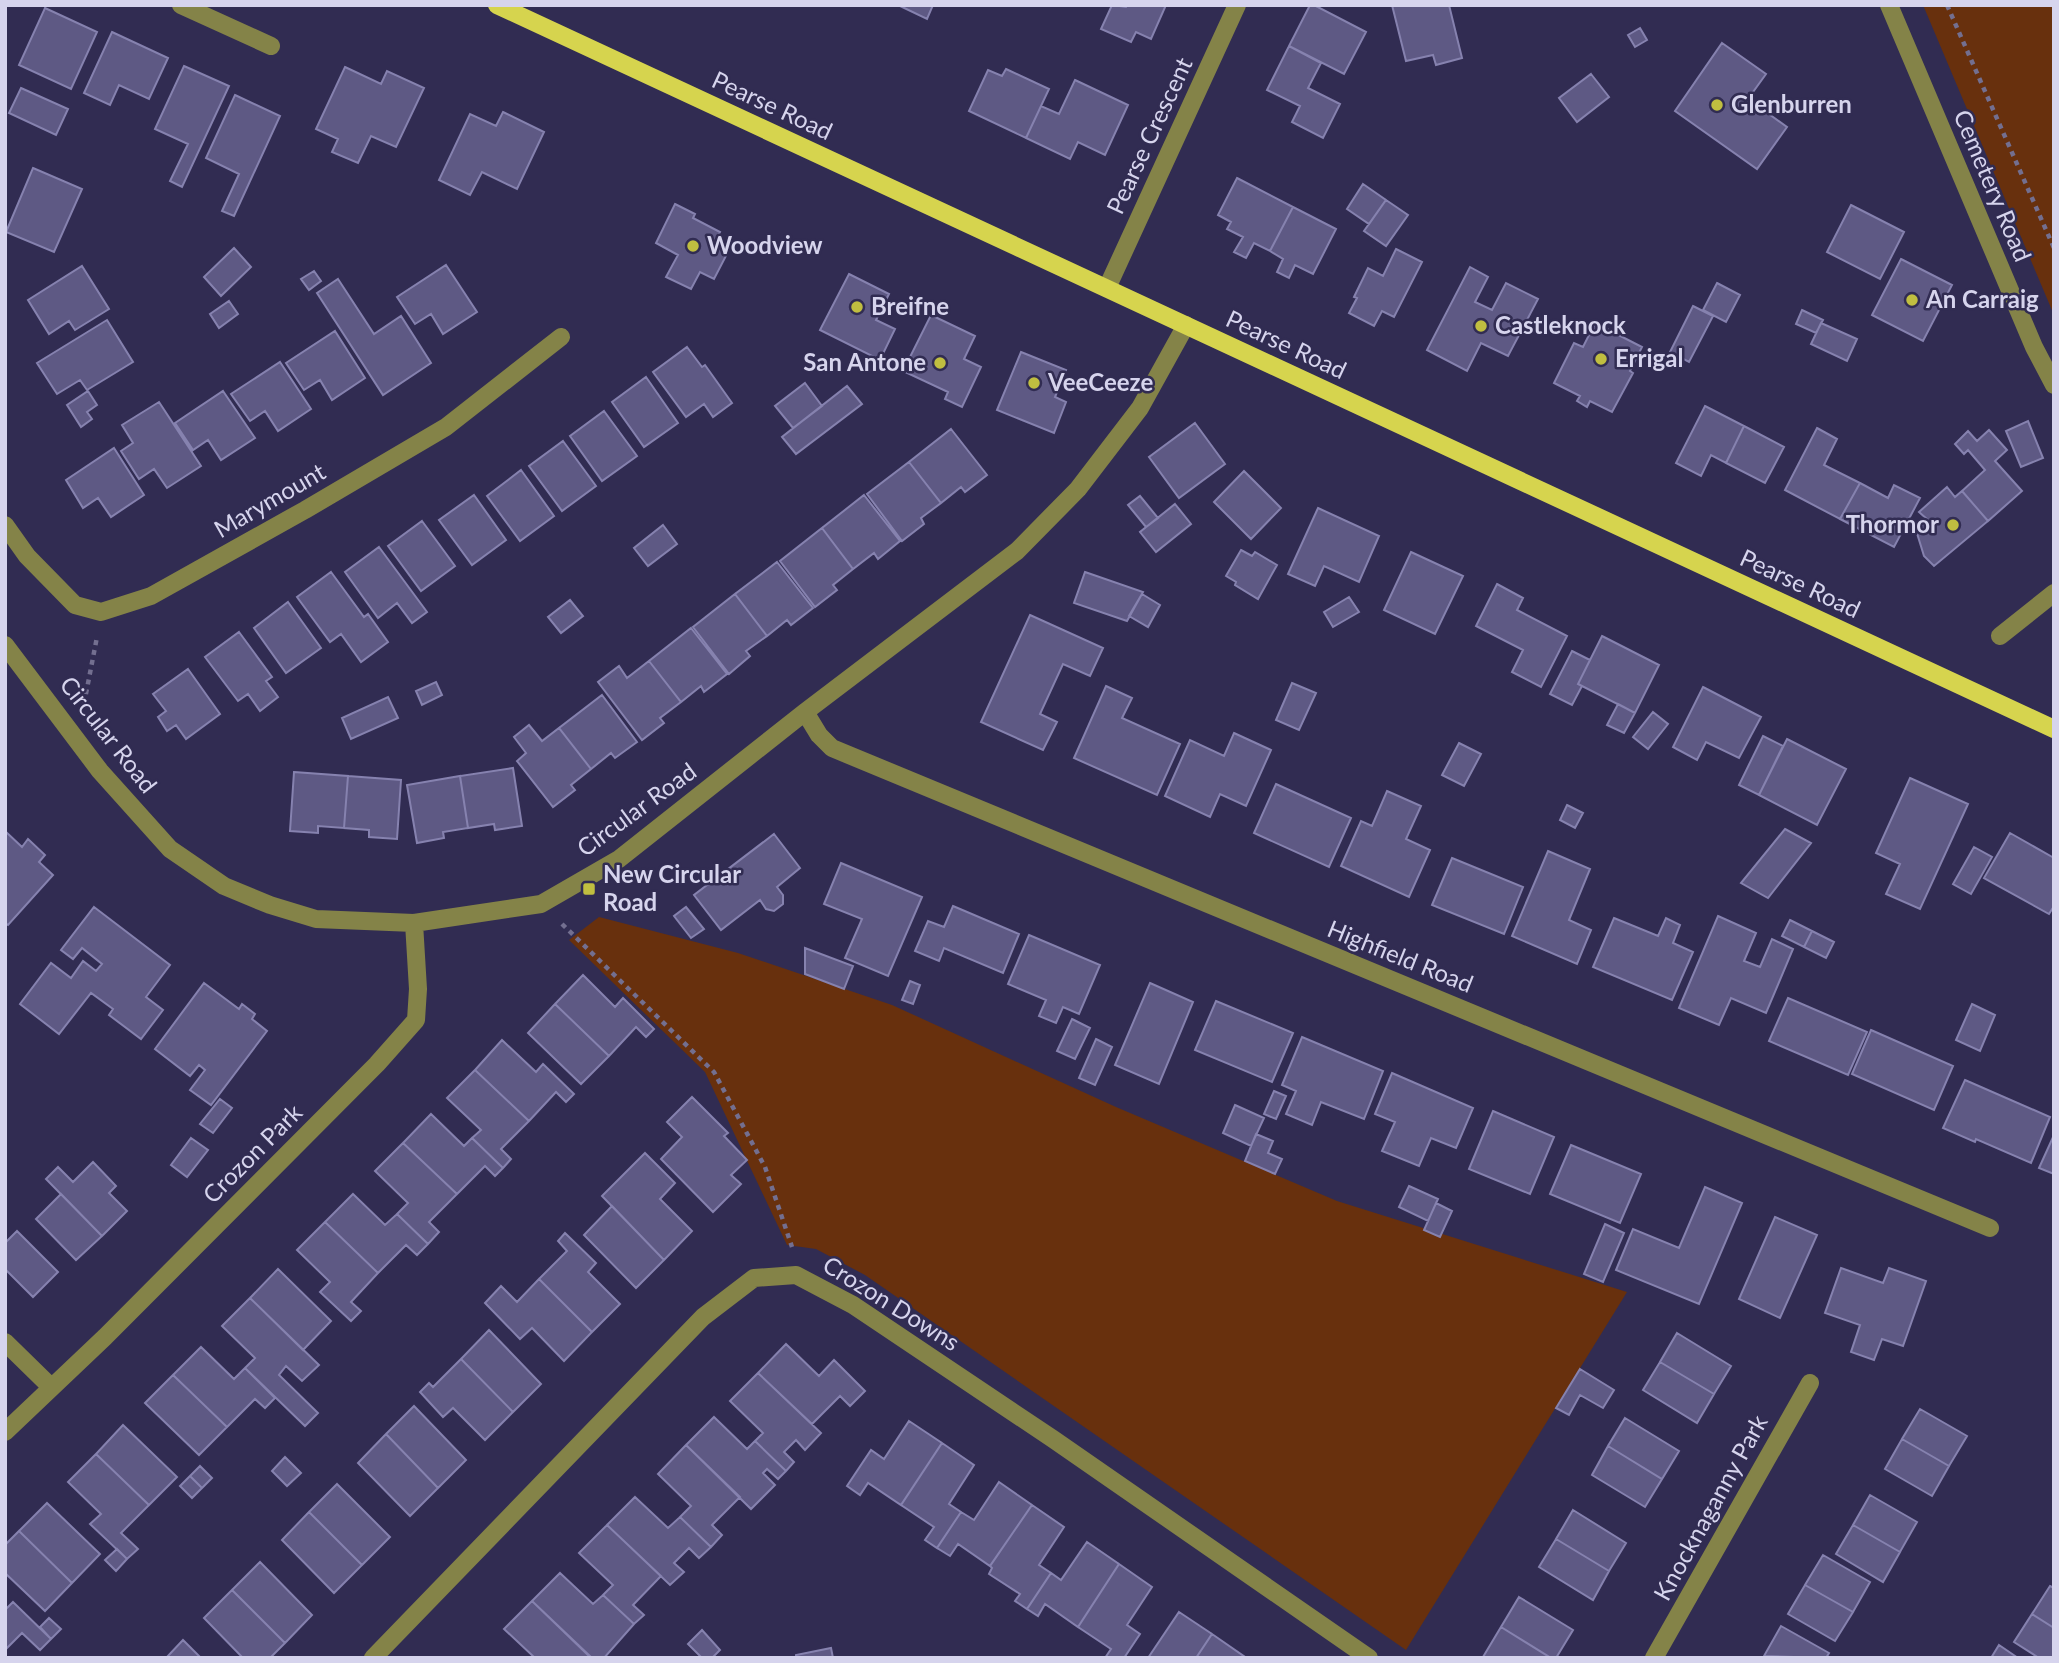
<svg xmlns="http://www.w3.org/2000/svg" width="2059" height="1663" font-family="Lato,sans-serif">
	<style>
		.green { fill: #68300d }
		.building { fill: #5e5984; stroke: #8682af; stroke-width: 2 }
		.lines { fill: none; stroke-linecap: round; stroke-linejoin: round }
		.path { stroke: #736f90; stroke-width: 4.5; stroke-dasharray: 5 5; stroke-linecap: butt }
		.minor { stroke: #848348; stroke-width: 18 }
		.major { stroke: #d6d44e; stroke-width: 18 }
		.poi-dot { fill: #c0be40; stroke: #312c52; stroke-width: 2.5 }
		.labels { text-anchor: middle; stroke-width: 5; stroke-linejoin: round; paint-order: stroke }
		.poi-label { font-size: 24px; font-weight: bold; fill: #d6d4ed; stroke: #312c52; text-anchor: start }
		.street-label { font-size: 24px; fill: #d6d4ed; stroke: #312c52 }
	</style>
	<rect width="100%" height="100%" fill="#312c52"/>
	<!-- green -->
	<path class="green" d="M1923,5H2054V315Z
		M599,917L738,953L892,1005L1116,1107L1337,1201L1627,1292L1406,1650L865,1275L816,1249L787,1245L705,1072L569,940Z"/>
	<!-- building -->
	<path class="building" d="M898,5H933L927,19Z
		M1112,5L1126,7L1127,5H1166L1151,39L1136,32L1131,42L1101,29Z
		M1310,5H1314L1366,32L1344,74L1289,46Z
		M1392,5H1449L1462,58L1436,65L1433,55L1406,61Z
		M45,8L97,32L71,89L19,65Z
		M1640,28L1647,40L1635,47L1628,35Z
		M112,32L168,58L149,99L119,85L110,105L84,93Z
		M1722,43L1766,74L1748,99L1787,127L1757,169L1675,111Z
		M1289,46L1321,63L1308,88L1340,104L1323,138L1292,122L1300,106L1267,90Z
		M184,66L229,86L182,187L170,181L188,144L155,129Z
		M345,67L381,84L387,71L424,88L396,147L371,136L358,163L332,152L338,139L316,129Z
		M1006,69L1049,89L1026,138L969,111L988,70L1002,76Z
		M1591,74L1609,97L1577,122L1559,98Z
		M1075,80L1128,105L1105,155L1078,142L1070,159L1026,138L1041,106L1059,114Z
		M21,88L68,109L56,135L9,113Z
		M235,95L280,116L234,216L222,211L239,174L206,158Z
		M503,112L544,132L517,189L482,172L470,195L439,180L470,114L496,126Z
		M33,168L82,189L54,252L6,232Z
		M1237,178L1293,207L1270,251L1254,243L1246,258L1234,252L1243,237L1227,229L1231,222L1218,215Z
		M1363,184L1386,200L1369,224L1347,209Z
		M1386,200L1408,215L1386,246L1364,231Z
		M675,204L695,214L693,218L720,232L715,242L729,250L714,279L700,272L691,289L666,277L678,255L656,243Z
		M1851,205L1904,232L1880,279L1827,252Z
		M1293,207L1336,229L1313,274L1295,265L1289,278L1277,272L1283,259L1270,251Z
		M234,248L251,267L221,296L204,277Z
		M1396,249L1422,262L1394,317L1382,311L1374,326L1349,313L1357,298L1354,297L1368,268L1383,276Z
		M1901,259L1952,285L1923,341L1872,315Z
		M446,265L477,312L443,334L431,314L415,324L397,297Z
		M82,266L109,309L75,330L69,321L49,334L28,300Z
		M1470,267L1488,277L1475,302L1492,310L1506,283L1538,299L1508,356L1481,343L1467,371L1427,350Z
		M314,271L321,281L309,290L301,279Z
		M849,274L889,294L876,320L895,329L880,360L820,330Z
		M338,279L374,334L401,316L431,363L383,395L317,293Z
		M1717,283L1740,295L1726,322L1703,310Z
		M229,301L238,314L219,328L210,314Z
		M1693,306L1713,316L1689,362L1670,352Z
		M1802,310L1823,320L1816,333L1796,324Z
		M931,315L975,336L964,359L981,367L962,407L945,399L948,392L903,371Z
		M107,320L133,362L87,390L80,380L57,394L37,363Z
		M1595,323L1642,347L1630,371L1633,373L1612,412L1590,401L1587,407L1577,401L1580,396L1554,383L1574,343L1583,347Z
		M1821,323L1857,339L1847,361L1811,344Z
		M335,331L365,378L332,400L320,380L304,390L286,363Z
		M687,347L702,367L705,365L732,403L713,417L704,404L686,417L653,372Z
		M1021,352L1066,370L1055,397L1066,402L1054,433L997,410Z
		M280,362L311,409L278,431L265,411L250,421L231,394Z
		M646,377L678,423L644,447L612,402Z
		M805,383L822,406L793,428L775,406Z
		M847,386L862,404L796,454L782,437Z
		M88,391L97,405L87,412L92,419L81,427L67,405Z
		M223,391L255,438L221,460L208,440L193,450L175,423Z
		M159,402L201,466L167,488L154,469L139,479L121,451L133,443L122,425Z
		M1705,406L1744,426L1726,463L1711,455L1701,476L1676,463Z
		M604,411L637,456L602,481L570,436Z
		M2028,421L2043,458L2021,467L2006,431Z
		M1195,423L1225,464L1179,498L1149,457Z
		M1744,426L1784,447L1765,483L1726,463Z
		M1817,428L1837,439L1824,465L1860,483L1840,519L1785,490Z
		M951,429L987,475L965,492L961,487L941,503L909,462Z
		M1989,430L2007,450L1995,461L2022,491L1988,521L1962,491L1985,470L1968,450L1964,454L1955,444L1968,431L1977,441Z
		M563,441L596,486L562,511L529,466Z
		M114,448L144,495L111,517L98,498L83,508L66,480Z
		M909,462L941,503L921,518L924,524L902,541L867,494Z
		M521,470L554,516L520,541L487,496Z
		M1244,471L1281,508L1251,539L1214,502Z
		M1860,483L1888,498L1894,485L1920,498L1894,547L1840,519Z
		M1947,487L1955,497L1962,491L1988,521L1934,566L1924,556L1916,530L1928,520L1919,512Z
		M474,495L506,540L472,565L439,520Z
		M864,495L900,541L878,559L874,553L853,569L822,528Z
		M1140,496L1158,518L1146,527L1128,505Z
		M1175,504L1191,524L1156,552L1140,532Z
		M1318,508L1379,536L1359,582L1324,566L1315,586L1288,574Z
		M422,521L455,566L421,591L388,546Z
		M663,525L677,544L648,566L634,548Z
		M822,528L853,569L833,585L837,590L815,607L780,561Z
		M379,547L427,612L412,623L397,603L378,618L345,572Z
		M1241,550L1252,556L1255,552L1277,565L1258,599L1235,585L1236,582L1226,576Z
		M1411,552L1463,576L1435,634L1384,610Z
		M777,562L813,608L791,625L787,620L767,636L735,594Z
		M331,572L364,617L368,614L388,642L361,662L341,634L330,642L297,597Z
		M1085,572L1143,592L1127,621L1074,603Z
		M1497,584L1523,598L1517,610L1567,636L1541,687L1512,672L1523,650L1476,626Z
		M735,594L767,636L746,651L750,656L729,674L693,627Z
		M1142,594L1160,605L1148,627L1129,616Z
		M1349,597L1359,612L1333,627L1324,612Z
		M570,600L583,616L561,633L548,617Z
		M288,602L321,648L286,673L254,628Z
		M1030,615L1103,648L1090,676L1063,664L1040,714L1057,722L1043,750L981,722Z
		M691,628L727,674L704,692L701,686L681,702L649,661Z
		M239,632L272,677L266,681L278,697L260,711L248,694L238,701L205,657Z
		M1602,636L1659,665L1635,713L1578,684Z
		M1572,651L1590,660L1578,684L1582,686L1572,705L1550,694Z
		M649,661L681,702L660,718L664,723L642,740L598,682L619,666L627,678Z
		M188,669L220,714L186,739L176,725L167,731L158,717L166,711L153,694Z
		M436,682L442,695L422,705L416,691Z
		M1292,683L1316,693L1299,730L1276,720Z
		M1106,686L1132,698L1122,718L1180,744L1157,795L1074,758Z
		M1703,687L1761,717L1739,758L1706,742L1697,760L1673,747Z
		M602,695L637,742L615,758L611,753L591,769L559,728Z
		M388,697L398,718L351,739L342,718Z
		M1618,704L1635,713L1624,733L1607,725Z
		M1653,712L1668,724L1648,749L1633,737Z
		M529,725L542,741L559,728L591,769L571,785L575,790L553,807L517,761L526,753L514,737Z
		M1234,733L1271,750L1246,806L1220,794L1210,817L1165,796L1190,740L1224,756Z
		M1763,736L1783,746L1759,795L1739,785Z
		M1787,739L1846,769L1817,825L1759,795Z
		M1459,743L1481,754L1464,786L1442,775Z
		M513,768L522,826L495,830L494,824L468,828L460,776Z
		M294,772L348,776L344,828L318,826V833L290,831Z
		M348,776L401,780L397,839L369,837V830L344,828Z
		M460,776L468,828L443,832L444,838L417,843L407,785Z
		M1910,778L1968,804L1920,909L1886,894L1900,864L1876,853Z
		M1276,784L1351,818L1329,867L1254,833Z
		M1387,791L1421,806L1406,839L1430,850L1409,897L1341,866L1361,821L1372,826Z
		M1567,805L1583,813L1575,828L1560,820Z
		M1785,829L1811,843L1768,898L1741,883Z
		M5,831L22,847L28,839L45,855L39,862L53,875L8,925L5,923Z
		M2010,833L2054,858V906L2049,914L1984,878Z
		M774,834L800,868L777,887L783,895V904L774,911L766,909L760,900L721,930L694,895Z
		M1974,847L1992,857L1971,894L1953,884Z
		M1548,851L1590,869L1569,920L1591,930L1577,964L1512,936Z
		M1452,858L1523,887L1504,934L1432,905Z
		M841,863L922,897L888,976L845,958L862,919L824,904Z
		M953,906L1019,934L1003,973L944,948L939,961L915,951L928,921L944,927Z
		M94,907L170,965L146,997L163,1010L141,1039L109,1015L113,1009L91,993L59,1034L20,1004L51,963L71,978L83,961L96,971L102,964L82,948L73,959L61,950Z
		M686,907L704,929L691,938L674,916Z
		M1718,916L1756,933L1744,961L1760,967L1772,939L1793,949L1766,1013L1731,998L1719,1025L1679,1008Z
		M1614,918L1658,936L1666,918L1680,925L1673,943L1693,952L1672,1000L1593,967Z
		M1790,920L1812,931L1804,947L1782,936Z
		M1812,931L1834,942L1826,958L1804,947Z
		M1029,935L1100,965L1079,1014L1063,1007L1056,1023L1039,1016L1046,1000L1008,984Z
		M805,948L853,966L844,989L805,974Z
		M583,975L615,1007L623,998L654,1029L646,1037L636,1027L609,1056L555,1004Z
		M910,981L920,985L913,1004L902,1000Z
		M204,983L239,1009L242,1004L255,1014L252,1019L267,1031L211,1105L190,1090L205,1070L199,1065L190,1076L155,1049Z
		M1150,983L1193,1002L1159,1084L1115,1065Z
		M1788,998L1867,1032L1848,1075L1769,1041Z
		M1216,1001L1293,1033L1272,1082L1195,1050Z
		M555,1004L609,1056L581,1084L528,1033Z
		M1972,1004L1995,1015L1980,1051L1956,1040Z
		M1072,1019L1090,1028L1075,1059L1057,1051Z
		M1871,1030L1953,1066L1934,1110L1852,1074Z
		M1302,1037L1383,1071L1364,1119L1321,1102L1312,1125L1286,1114L1296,1091L1282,1085Z
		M1096,1039L1112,1047L1095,1085L1079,1078Z
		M502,1040L536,1072L543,1064L574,1094L566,1102L556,1092L529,1121L475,1070Z
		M475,1070L529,1121L501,1149L511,1159L503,1168L472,1138L481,1130L447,1098Z
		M1392,1073L1473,1108L1456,1148L1431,1138L1419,1166L1382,1151L1395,1122L1375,1114Z
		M1965,1080L2050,1117L2031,1163L1976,1139L1975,1142L1943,1128Z
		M1274,1091L1286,1096L1276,1119L1264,1114Z
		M692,1097L728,1133L724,1136L747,1160L731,1175L741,1184L713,1212L661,1159L682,1137L667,1122Z
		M220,1099L232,1108L213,1133L200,1124Z
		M1235,1105L1264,1118L1251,1146L1223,1133Z
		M1493,1111L1554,1137L1530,1194L1469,1169Z
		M431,1114L464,1146L472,1138L503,1168L495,1176L485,1166L457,1194L403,1143Z
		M1256,1134L1273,1141L1268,1153L1282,1159L1275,1174L1245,1161Z
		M2054,1135V1174L2039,1168Z
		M191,1138L208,1150L187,1177L171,1165Z
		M403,1143L457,1194L429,1222L439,1232L428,1244L397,1214L408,1203L375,1171Z
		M1571,1145L1641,1174L1620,1223L1550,1194Z
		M645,1153L675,1183L660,1199L692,1231L664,1260L602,1196Z
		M93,1162L116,1186L109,1193L127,1211L102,1236L46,1179L58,1167L73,1182Z
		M1409,1186L1438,1199L1428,1221L1399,1207Z
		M1705,1187L1742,1203L1699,1304L1616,1270L1633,1229L1679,1248Z
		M61,1194L102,1236L76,1260L36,1219Z
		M353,1194L385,1225L397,1214L428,1244L417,1255L406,1245L378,1273L325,1222Z
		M1436,1203L1452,1211L1440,1237L1424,1230Z
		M612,1206L664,1260L636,1288L584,1235Z
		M1775,1217L1817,1235L1780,1318L1739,1299Z
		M325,1222L378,1273L351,1302L361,1311L351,1321L320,1292L330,1282L297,1250Z
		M1605,1224L1624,1233L1603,1282L1584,1274Z
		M17,1231L58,1272L33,1297L5,1269V1243Z
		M565,1233L596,1263L588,1272L620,1304L592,1332L539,1279L567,1251L558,1241Z
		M1841,1268L1883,1283L1889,1268L1926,1281L1903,1346L1882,1339L1874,1360L1851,1352L1860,1325L1825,1313Z
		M278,1269L331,1321L303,1350L250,1298Z
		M539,1279L592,1332L564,1361L532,1328L520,1339L485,1303L501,1286L517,1302Z
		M250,1298L319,1365L302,1381L286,1366L279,1375L318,1413L305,1426L245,1368L255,1358L222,1326Z
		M489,1330L541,1384L513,1412L461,1359Z
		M1677,1333L1731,1366L1714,1394L1660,1362Z
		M786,1344L819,1376L834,1360L865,1391L850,1406L840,1396L812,1424L758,1373Z
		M201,1347L234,1379L245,1368L275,1398L265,1408L255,1399L227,1427L173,1375Z
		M461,1359L513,1412L485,1440L453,1408L443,1417L420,1392L429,1383L433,1387Z
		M1660,1362L1714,1394L1697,1423L1643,1390Z
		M1580,1369L1614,1390L1603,1408L1580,1395L1569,1415L1556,1408Z
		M758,1373L821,1433L805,1450L796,1440L784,1452L794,1462L786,1471L755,1441L763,1433L730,1401Z
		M173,1375L227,1427L199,1455L145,1403Z
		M414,1406L466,1460L438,1488L386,1434Z
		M1920,1409L1967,1436L1949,1466L1902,1439Z
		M714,1417L747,1449L755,1441L786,1471L778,1479L767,1469L763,1473L775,1485L751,1509L686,1445Z
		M1625,1418L1679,1451L1662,1479L1608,1446Z
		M909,1421L942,1443L901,1505L868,1483L860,1495L847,1486L871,1450L884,1459Z
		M123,1425L177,1477L149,1505L96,1454Z
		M386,1434L438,1488L410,1516L358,1463Z
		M1902,1439L1949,1466L1932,1496L1885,1469Z
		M942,1443L974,1465L949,1504L961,1512L937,1548L925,1540L934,1527L901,1505Z
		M686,1445L740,1497L712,1525L722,1535L711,1547L680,1517L691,1506L658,1474Z
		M1608,1446L1662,1479L1645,1507L1592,1475Z
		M96,1454L149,1505L121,1533L138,1549L127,1559L90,1524L101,1514L68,1482Z
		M285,1457L301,1473L287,1486L272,1471Z
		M200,1466L212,1478L202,1488L190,1476Z
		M190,1476L202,1488L192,1498L180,1486Z
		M999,1482L1032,1505L990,1566L958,1544L950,1556L937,1548L961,1512L974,1520Z
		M337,1484L390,1537L362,1565L309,1512Z
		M1870,1495L1917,1522L1900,1552L1853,1525Z
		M635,1497L668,1528L680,1517L711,1547L699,1558L689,1548L674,1563L684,1572L670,1585L607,1525Z
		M47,1503L100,1554L72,1583L19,1531Z
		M1032,1505L1064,1527L1039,1565L1051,1573L1027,1609L1015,1601L1020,1594L989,1574L992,1568L990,1566Z
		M1573,1510L1626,1543L1609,1571L1556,1539Z
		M309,1512L362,1565L334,1593L282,1540Z
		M607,1525L661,1576L633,1605L644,1615L634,1624L603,1595L613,1585L579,1553Z
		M1853,1525L1900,1552L1883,1582L1836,1554Z
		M19,1531L72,1583L45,1611L5,1573V1545Z
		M1556,1539L1609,1571L1593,1600L1539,1567Z
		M1087,1542L1119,1564L1078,1627L1045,1604L1038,1616L1027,1609L1051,1573L1061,1580Z
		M117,1549L127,1559L116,1571L105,1560Z
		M1823,1555L1870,1582L1853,1612L1805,1585Z
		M260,1562L312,1615L285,1643L232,1590Z
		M1119,1564L1152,1587L1127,1625L1140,1634L1124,1658H1105L1111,1649L1078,1627Z
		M560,1573L593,1604L603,1595L634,1624L604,1658H592L532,1601Z
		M1805,1585L1853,1612L1835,1641L1788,1614Z
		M2050,1586L2054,1588V1628L2032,1614Z
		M232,1590L285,1643L270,1658H243L204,1618Z
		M1519,1597L1573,1630L1556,1658H1551L1501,1627Z
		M532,1601L591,1658H535L504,1629Z
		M13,1602L51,1639L40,1650L22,1633L5,1650V1610Z
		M1179,1612L1212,1634L1196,1658H1148Z
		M2032,1614L2054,1628V1658H2039L2014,1642Z
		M49,1618L61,1629L51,1639L40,1627Z
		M1781,1626L1829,1653L1826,1658L1764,1656Z
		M1501,1627L1551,1658L1483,1657Z
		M702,1630L720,1650L712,1658H702L688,1644Z
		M1212,1634L1245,1657L1244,1658H1196Z
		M183,1640L201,1658H166Z
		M1999,1645L2018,1658H1991Z
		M831,1648L833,1658H796V1655Z"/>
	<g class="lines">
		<!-- path -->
		<path class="path" d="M1947,5L2054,248
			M84,704L97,637
			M562,924L714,1072L765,1167L792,1247"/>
		<!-- minor -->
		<path class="minor" d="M181,5L271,46
			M1889,5L2034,347L2054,385
			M1107,288L1237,5
			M5,525L27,556L75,605L101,612L151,596L305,510L446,427L561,337
			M2000,636L2054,593
			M5,645L100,771L170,849L224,886L270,905L316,919L414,923L541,904L619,859L805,712L1017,551L1078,489L1140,408L1186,325
			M805,712L819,735L832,748L1990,1228
			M5,1342L51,1387
			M5,1432L105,1337L377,1064L416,1020L418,989L414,923
			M373,1658L703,1317L754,1278L796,1275L853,1305L1053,1439L1369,1658
			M1654,1658L1810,1383"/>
		<!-- major -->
		<path class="major" d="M497,5L2054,729"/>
	</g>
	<!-- markers -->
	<g class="poi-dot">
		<circle cx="1717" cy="105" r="7"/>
		<circle cx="693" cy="246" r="7"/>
		<circle cx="1912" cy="300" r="7"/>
		<circle cx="857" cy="307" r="7"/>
		<circle cx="1481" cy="326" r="7"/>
		<circle cx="1601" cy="359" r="7"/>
		<circle cx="940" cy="363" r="7"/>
		<circle cx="1034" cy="383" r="7"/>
		<circle cx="1953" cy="525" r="7"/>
		<rect x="582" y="882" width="14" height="14" rx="3.5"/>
	</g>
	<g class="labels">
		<!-- poi labels -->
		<g class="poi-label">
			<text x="1731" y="113">Glenburren</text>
			<text x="707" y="254">Woodview</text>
			<text x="1926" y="308">An Carraig</text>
			<text x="871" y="315">Breifne</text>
			<text x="1495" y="334">Castleknock</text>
			<text x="1615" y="367">Errigal</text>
			<text x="926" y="371" text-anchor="end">San Antone</text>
			<text x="1048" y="391">VeeCeeze</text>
			<text x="1939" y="533" text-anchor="end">Thormor</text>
			<text x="603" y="883">New Circular<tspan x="603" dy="28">Road</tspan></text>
		</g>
		<!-- street labels -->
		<g class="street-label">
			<text transform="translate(772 106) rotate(25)" y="8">Pearse Road</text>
			<text transform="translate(1150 136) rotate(-65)" y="8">Pearse Crescent</text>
			<text transform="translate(1992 186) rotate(67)" y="8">Cemetery Road</text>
			<text transform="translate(1286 345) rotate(25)" y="8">Pearse Road</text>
			<text transform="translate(270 501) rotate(-30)" y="8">Marymount</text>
			<text transform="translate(1800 584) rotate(25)" y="8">Pearse Road</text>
			<text transform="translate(108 735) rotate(52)" y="8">Circular Road</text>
			<text transform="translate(637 810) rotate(-36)" y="8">Circular Road</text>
			<text transform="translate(1400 957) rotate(22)" y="8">Highfield Road</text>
			<text transform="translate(253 1154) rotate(-45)" y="8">Crozon Park</text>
			<text transform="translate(891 1304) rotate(32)" y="8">Crozon Downs</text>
			<text transform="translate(1711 1508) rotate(-61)" y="8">Knocknaganny Park</text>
		</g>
	</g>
	<!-- border -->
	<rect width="2059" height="1663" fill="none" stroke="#d6d4ed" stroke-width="14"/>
</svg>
